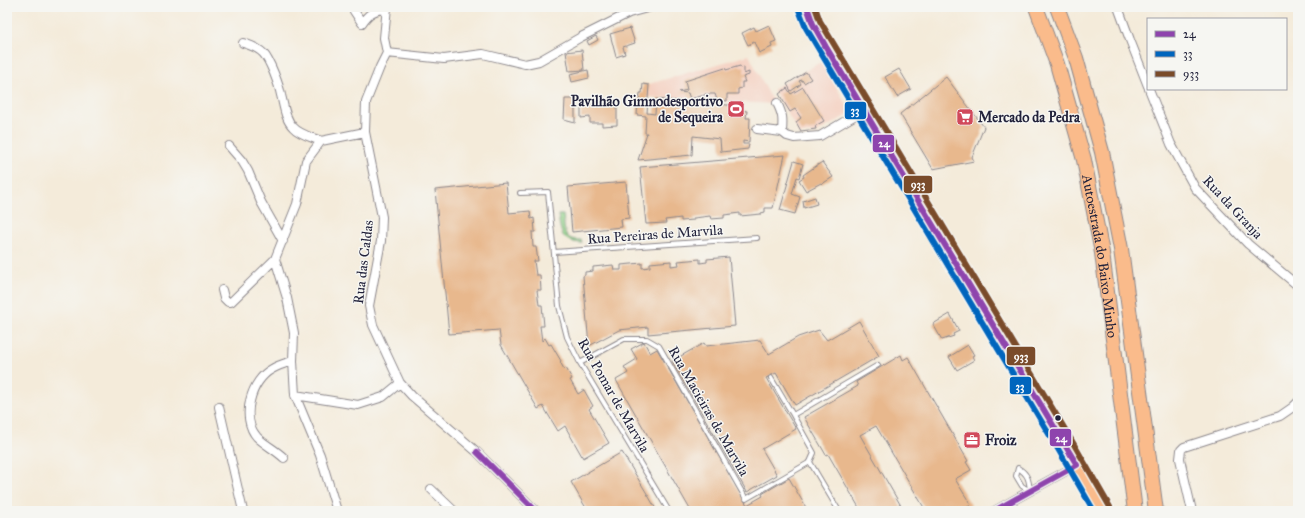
<svg xmlns="http://www.w3.org/2000/svg" width="1305" height="518" font-family="'IM FELL Great Primer',serif">
	<style>
		.built { fill: #f5d2c3 }
		.green { fill: #96d68d; stroke: #5c7c64 }
		.building { fill: #e8b88d }
		.lines { fill: none; stroke-linecap: round; stroke-linejoin: round }
		.lane-casing { stroke: #8b868a; stroke-width: 6 }
		.street-casing { stroke: #8b868a; stroke-width: 10 }
		.primary-casing { stroke: #8b868a; stroke-width: 14 }
		.highway-casing { stroke: #8b868a; stroke-width: 16 }
		.lane { stroke: #fff; stroke-width: 4 }
		.street { stroke: #fff; stroke-width: 8 }
		.primary { stroke: #fabb8b; stroke-width: 12 }
		.highway { stroke: #fabb8b; stroke-width: 14 }
		.bus-1-casing { stroke: #f6f6f2; stroke-width: 9 }
		.bus-2-casing { stroke: #f6f6f2; stroke-width: 9 }
		.bus-3-casing { stroke: #f6f6f2; stroke-width: 9 }
		.bus-1 { stroke: #8e44ad; stroke-width: 6 }
		.bus-2 { stroke: #0065bd; stroke-width: 6 }
		.bus-3 { stroke: #7a4b2a; stroke-width: 6 }
		.bus-dot { fill: #22223b; stroke: #f6f6f2; stroke-width: 1.5 }
		.labels { text-anchor: middle; stroke-width: 3; stroke-linejoin: round; paint-order: stroke }
		.poi-label { font-size: 14px; font-weight: bold; fill: #22223b; stroke: #f6f6f2; text-anchor: start }
		.street-label { font-size: 14px; fill: #22223b; stroke: #f6f6f2 }
		.line-badge { stroke: #f6f6f2; stroke-width: 1.5 }
		.badge-label { font-size: 11px; text-anchor: middle; font-weight: bold; fill: #fff }
	</style>
	<rect width="100%" height="100%" fill="#f6f6f2"/>
	<filter id="ink" filterUnits="userSpaceOnUse"><feTurbulence type="fractalNoise" baseFrequency=".025" numOctaves="2"/><feDisplacementMap in="SourceGraphic" scale="8" xChannelSelector="R" yChannelSelector="G"/><feConvolveMatrix kernelMatrix="1 2 1 2 8 2 1 2 1" color-interpolation-filters="sRGB"/></filter>
	<filter id="wash" filterUnits="userSpaceOnUse"><feTurbulence type="fractalNoise" baseFrequency=".012" numOctaves="4" result="noise"/><feDisplacementMap in="SourceGraphic" scale="16" xChannelSelector="R" yChannelSelector="G"/><feGaussianBlur stdDeviation="0.9" result="paint"/><feColorMatrix in="noise" values="0 0 0 0 0 0 0 0 0 0 0 0 0 0 0 0 0 1.4 0 .05"/><feComposite in="paint" operator="in"/></filter>
	<g filter="url(#wash)">
		<rect width="100%" height="100%" fill="#f4ebda"/>
		<!-- built -->
		<path class="built" d="M749,55L774,104L648,97L649,84Z
			M821,62L850,110L851,112L849,114L816,133L800,134L773,89Z"/>
		<!-- green -->
		<path class="green" d="M558,215H563C565,230 562,241 581,240L582,243C561,242 561,233 558,215Z"/>
		<g id="blocks">
			<!-- building -->
			<path class="building" d="M769,25L776,41L771,43L772,47L759,53L754,42L748,45L742,33L754,27L756,31Z
				M630,28L635,43L623,47L625,54L616,57L610,34Z
				M596,36L598,40L589,45L587,41Z
				M582,50L584,70L569,71L566,52Z
				M740,66L741,68L744,67V74L749,72V75L743,77L745,82H742V88L738,89V94H727V101L717,100L715,94H705V95L690,99L688,93L679,92L687,90L685,81L725,68L726,70Z
				M899,69L911,89L897,97L885,77Z
				M588,70L589,78L572,82L570,74Z
				M806,72L811,79L804,83L802,80L799,81L801,84L791,91L787,84Z
				M946,77L984,127L972,157L974,161L933,169L900,114Z
				M643,84L649,85L647,113L655,114L656,99L739,106V110L747,111L746,118H750L749,142L743,141V144H749L748,149L721,152L720,139L693,136L692,155L638,160L647,133H645L646,116L637,115L638,101L639,102L640,93H642Z
				M803,87L824,121L815,126L816,129L801,131L796,122L801,118L795,109L790,112L779,94L787,88L791,94Z
				M565,99H575V123L564,120Z
				M617,104V125L602,126V123H590V117L581,118V106Z
				M785,155L773,208H765V212L761,213V214L740,216V213L724,215V218L711,219L710,216L694,218V220L681,221V218L665,220L666,223L646,224L640,167Z
				M794,161L803,164L799,178L797,177L792,194L800,197L795,214L780,210Z
				M822,162L833,177L822,184L821,183L806,191L799,180L804,177L803,175Z
				M626,182L629,218L621,219L622,227L572,232L568,187Z
				M506,183L509,213L530,211L531,219L534,218L535,232H532L533,247H536L538,261H534L536,275H540L541,290H537L539,305H542L544,326H540L542,341L545,338L549,345L551,344L561,361L560,362L564,369L566,368L572,379L570,380L578,394L584,390L593,406L589,409L609,443L583,458L565,426L558,431L543,406L538,409L501,345L499,330L449,334L435,190Z
				M815,197L817,204L804,208L803,201Z
				M729,257L735,326L648,334V327L619,330L589,346L583,276L585,275V272L593,271V267L613,265L614,270H621V265L642,263V268L650,267V263L671,261V266L679,265L678,261L700,259V263L707,262V259Z
				M950,314L959,331L953,334L954,336L942,340L933,324Z
				M859,321L879,356L795,405L776,373L766,378L796,429L762,449L777,475L747,492L672,361L704,343L706,346L760,340L769,354L798,337L819,330L827,340Z
				M644,342L650,353L657,349L747,505L763,496L762,494L789,478L808,511H691L616,380L628,373L624,367L637,359L631,349Z
				M968,345L974,355L972,356L974,360L957,370L949,357Z
				M901,355L903,360L908,357L968,461L966,462L971,470L955,479L971,505L961,511H926L876,426L860,435L904,511H861L828,454L826,455L804,417L858,386L856,382Z
				M622,452L649,497L657,511H588L583,503L571,482Z"/>
		</g>
	</g>
	<g filter="url(#ink)">
		<use href="#blocks" fill-opacity="0" stroke="#8b868a" stroke-width="1"/>
		<g class="lines">
			<defs>
				<path id="lane" d="M520,193L548,192L559,306L567,337L580,363L669,511
					M554,252L757,238
					M580,363L624,339H647L659,346L746,499L810,462
					M771,378L793,415
					M1018,468C1028,474 1029,480 1030,491L1022,486L1016,476Z
					M839,511L810,462L814,453L793,415L878,365"/>
				<path id="street" d="M1118,7L1130,40L1148,86
					M354,11L362,23C368,14 375,8 387,10
					M243,43C250,45 258,48 263,53C270,60 279,85 281,95C284,106 285,119 293,127C300,135 312,137 321,141
					M387,53L380,67L366,102L365,132L382,217L381,241L369,306L373,325L400,383L412,396L477,452L536,511
					M387,53L444,59L483,54L525,64L539,61L581,37L629,13L651,7
					M387,53L384,38L387,7
					M1149,89L1171,144L1195,188L1248,244L1298,286
					M777,103C783,115 783,119 782,132L787,136L794,138L820,136L864,110
					M757,129L782,132
					M229,146L242,161L248,171L261,202L283,241
					M222,290L224,298L228,302H231L275,259
					M295,395L358,405L383,397L400,383
					M219,407L243,511
					M284,458C276,450 265,445 257,437C240,418 251,380 272,369C278,365 286,363 293,361
					M431,489L454,511
					M337,511L320,455L295,395L293,361L294,333L287,298L275,259L297,204L306,161L321,141L365,132
					M994,511L1077,465
					M1192,511L1180,459L1181,450L1184,447L1280,416L1293,407L1298,402"/>
				<path id="primary" d="M807,7L813,24L1065,445L1103,511"/>
				<g id="highway">
					<path id="s1" d="M1036,7L1057,64L1084,160L1102,253L1135,511"/>
					<path d="M1057,7L1076,58L1102,152L1121,249L1156,511"/>
				</g>
			</defs>
			<!-- lane casing -->
			<use href="#lane" class="lane-casing"/>
			<!-- street casing -->
			<use href="#street" class="street-casing"/>
			<!-- primary casing -->
			<use href="#primary" class="primary-casing"/>
			<!-- highway casing -->
			<use href="#highway" class="highway-casing"/>
			<!-- lane -->
			<use href="#lane" class="lane"/>
			<!-- street -->
			<use href="#street" class="street"/>
			<!-- primary -->
			<use href="#primary" class="primary"/>
			<!-- highway -->
			<use href="#highway" class="highway"/>
			<defs>
				<path id="bus-1" d="M807,7L813,24L826,47L1077,465L994,511
					M477,452L536,511"/>
				<path id="bus-2" d="M799,10L806,28L1058,449L1094,511"/>
				<path id="bus-3" d="M815,7L820,21L1072,441L1110,507"/>
			</defs>
			<!-- bus-1 casing -->
			<use href="#bus-1" class="bus-1-casing"/>
			<!-- bus-2 casing -->
			<use href="#bus-2" class="bus-2-casing"/>
			<!-- bus-3 casing -->
			<use href="#bus-3" class="bus-3-casing"/>
			<!-- bus-1 -->
			<use href="#bus-1" class="bus-1"/>
			<!-- bus-2 -->
			<use href="#bus-2" class="bus-2"/>
			<!-- bus-3 -->
			<use href="#bus-3" class="bus-3"/>
		</g>
	</g>
	<!-- icons -->
	<defs>
		<symbol id="stadium-square" viewBox="-11 -11 22 22"><rect x="-9" y="-9" width="18" height="18" rx="4" fill="#d1495b" stroke="#f6f6f2"/><path d="M0-5a6.5 5 0 1 0 0 10a6.5 5 0 1 0 0-10ZM-3.5-1.8h7v3.6h-7Z" fill="#fff"/></symbol>
		<symbol id="supermarket-square" viewBox="-11 -11 22 22"><rect x="-9" y="-9" width="18" height="18" rx="4" fill="#d1495b" stroke="#f6f6f2"/><path d="M-6-5.5h2.5l.6 2H6L4.5 2H-2.5L-4.4-4H-6ZM-1.5 3.2a1.3 1.3 0 1 0 .1 0ZM3 3.2a1.3 1.3 0 1 0 .1 0Z" fill="#fff"/></symbol>
		<symbol id="office-square" viewBox="-11 -11 22 22"><rect x="-9" y="-9" width="18" height="18" rx="4" fill="#d1495b" stroke="#f6f6f2"/><path d="M-6-3h4V-5.5h4V-3h4V5H-6ZM-1-4.5V-3h2v-1.5ZM-6 0V1H6V0Z" fill="#fff"/></symbol>
	</defs>
	<g fill-rule="evenodd">
		<use href="#stadium-square" x="726" y="99" width="20" height="20"/>
		<use href="#supermarket-square" x="955" y="107" width="20" height="20"/>
		<use href="#office-square" x="962" y="430" width="20" height="20"/>
	</g>
	<!-- markers -->
	<circle class="bus-dot" cx="1058" cy="418" r="3.5"/>
	<g class="labels">
		<!-- poi labels -->
		<g class="poi-label">
			<text x="723" y="106" text-anchor="end">Pavilhão Gimnodesportivo<tspan x="723" dy="16">de Sequeira</tspan></text>
			<text x="978" y="122">Mercado da Pedra</text>
			<text x="985" y="445">Froiz</text>
		</g>
		<!-- street labels -->
		<g class="street-label">
			<text transform="translate(1233 207) rotate(47)" y="5">Rua da Granja</text>
			<text transform="translate(655 234) rotate(-4)" y="5">Rua Pereiras de Marvila</text>
			<text dy="5" stroke="none"><textPath href="#s1" startOffset="258">Autoestrada do Baixo Minho</textPath></text>
			<text transform="translate(363 262) rotate(-83)" y="5">Rua das Caldas</text>
			<text transform="translate(614 395) rotate(60)" y="5">Rua Pomar de Marvila</text>
			<text transform="translate(709 411) rotate(60)" y="5">Rua Macieiras de Marvila</text>
		</g>
	</g>
	<g class="line-badge">
		<rect x="844" y="101" width="23" height="19" rx="4" fill="#0065bd"/>
		<rect x="872" y="134" width="23" height="19" rx="4" fill="#8e44ad"/>
		<rect x="903" y="175" width="30" height="19" rx="4" fill="#7a4b2a"/>
		<rect x="1006" y="346" width="30" height="20" rx="4" fill="#7a4b2a"/>
		<rect x="1009" y="376" width="23" height="19" rx="4" fill="#0065bd"/>
		<rect x="1049" y="428" width="23" height="19" rx="4" fill="#8e44ad"/>
	</g>
	<g class="badge-label">
		<text x="855" y="114">33</text>
		<text x="884" y="147">24</text>
		<text x="918" y="188">933</text>
		<text x="1021" y="360">933</text>
		<text x="1020" y="390">33</text>
		<text x="1061" y="442">24</text>
	</g>
	<!-- margin -->
	<rect width="1305" height="518" fill="none" stroke="#f6f6f2" stroke-width="24"/>
	<!-- legend -->
	<rect x="1147" y="18" width="140" height="72" fill="#f6f6f2" stroke="#a1a1a9"/>
	<rect x="1155" y="31" width="20" height="6" fill="#8e44ad" stroke="#a1a1a9"/>
	<text x="1183" y="38" font-size="12" fill="#22223b">24</text>
	<rect x="1155" y="51" width="20" height="6" fill="#0065bd" stroke="#a1a1a9"/>
	<text x="1183" y="58" font-size="12" fill="#22223b">33</text>
	<rect x="1155" y="71" width="20" height="6" fill="#7a4b2a" stroke="#a1a1a9"/>
	<text x="1183" y="78" font-size="12" fill="#22223b">933</text>
</svg>
